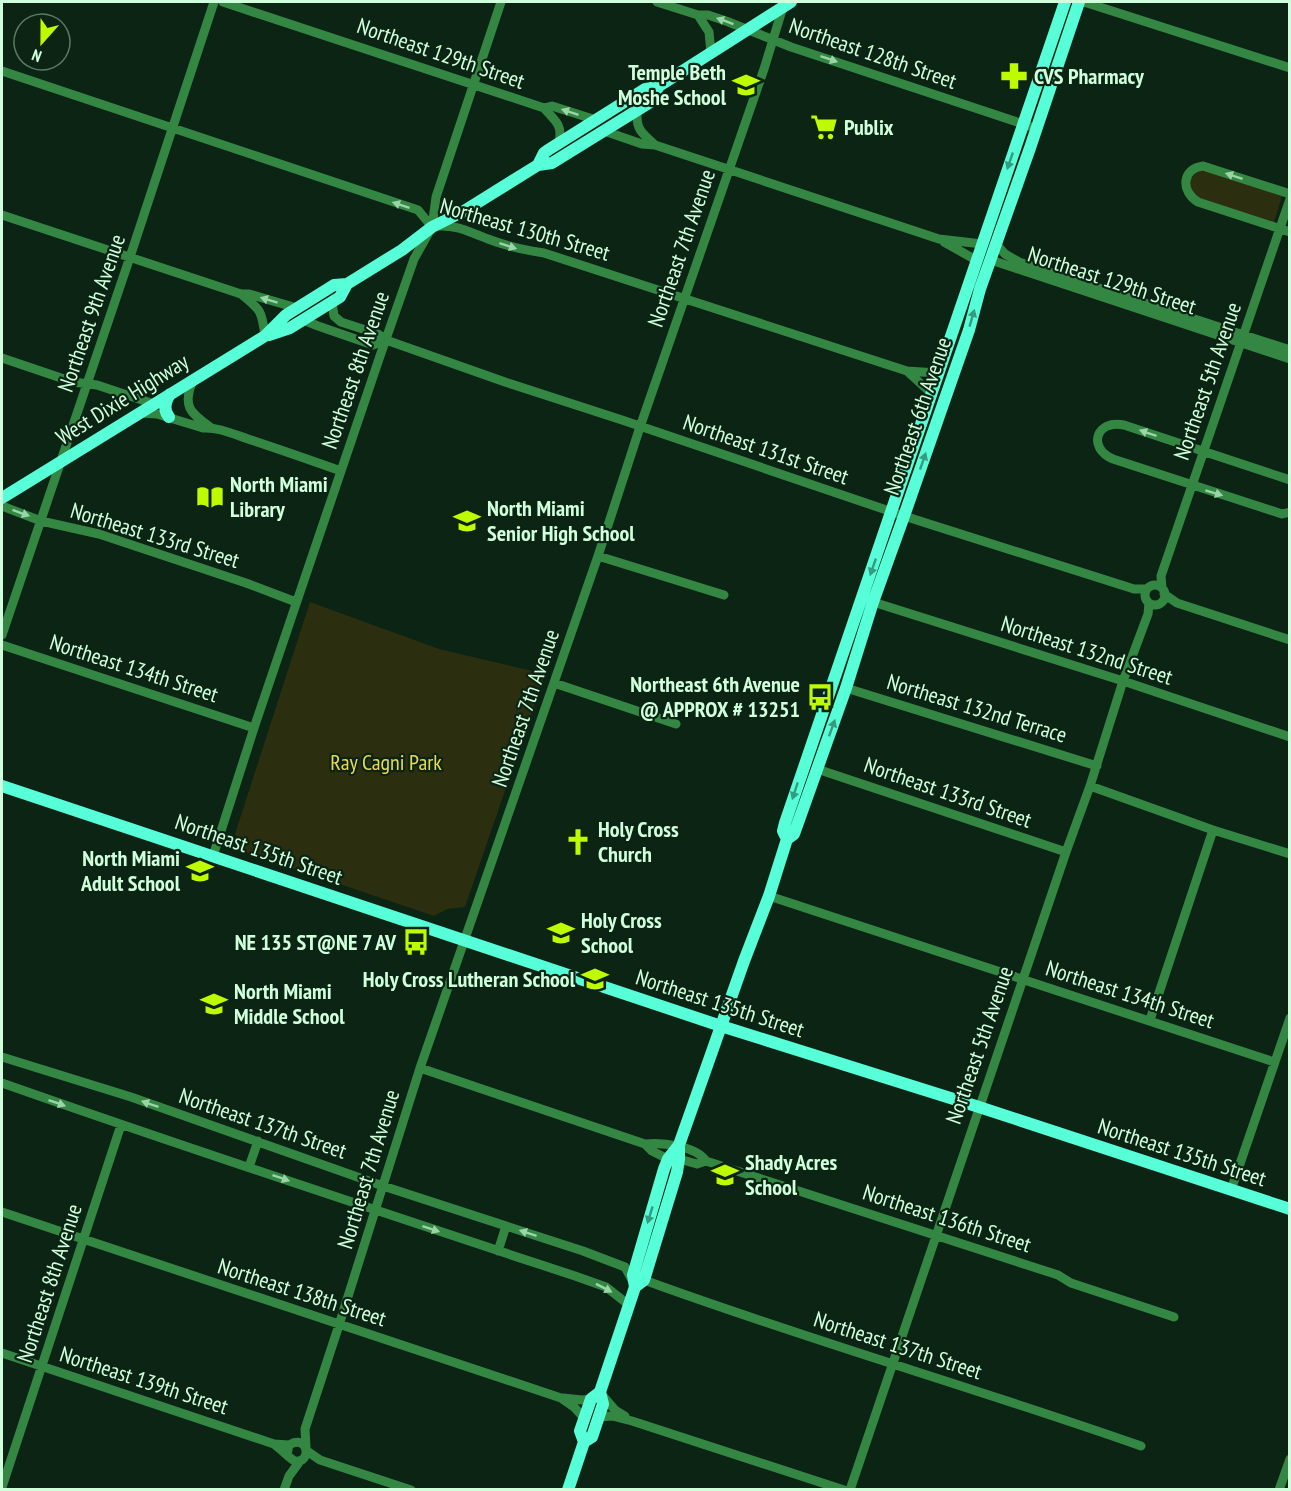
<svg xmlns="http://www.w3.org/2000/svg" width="1291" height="1491" font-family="'PT Sans Narrow',sans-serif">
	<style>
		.green { fill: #2b2f0f }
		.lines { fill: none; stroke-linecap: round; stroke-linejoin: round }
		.minor { stroke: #348743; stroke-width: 9 }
		.major { stroke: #57ffd8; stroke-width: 12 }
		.oneway { fill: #99d5a6 }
		.oneway2 { fill: #359c80 }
		.labels { text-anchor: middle; stroke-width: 4.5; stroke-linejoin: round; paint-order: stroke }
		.street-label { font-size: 22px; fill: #d0ffdc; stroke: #0c2414 }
		.poi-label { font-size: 22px; font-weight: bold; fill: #d0ffdc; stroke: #0c2414; text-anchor: start }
		.park-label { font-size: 22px; fill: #e8d852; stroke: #0c2414 }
	</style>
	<rect width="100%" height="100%" fill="#0c2414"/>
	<!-- green -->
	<path class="green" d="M1204,170L1282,196L1274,222H1271L1196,197L1189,184C1192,175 1195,173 1204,170Z
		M310,602L439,649L545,674L465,907L447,909L434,916L245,852L240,841L235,834Z"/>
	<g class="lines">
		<!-- minor -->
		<path class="minor" d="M223,2L544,108C555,121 563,124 559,143
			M657,2L698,15H708L726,21L791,47L1029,126
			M1084,2L1290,68
			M698,15L709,32L711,53
			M2,71L418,210L432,227
			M544,108L552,106L596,120
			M637,110C636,130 641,132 655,145
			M604,131L642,144L655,145L939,239L982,244
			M1290,194L1203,166C1181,169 1181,192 1198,202L1290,232
			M2,215L241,294C261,310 262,311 265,336
			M437,226C460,225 468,232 488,239C506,246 524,250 544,253L907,371L937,373
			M944,242L976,260
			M996,244L1005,254L1019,262L1290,350
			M991,260L1290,359
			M242,294H249L297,308
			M332,302L334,316L341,322L378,334L386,340L505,382L622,420L904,516L1134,589H1147
			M303,320L318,326L373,345L386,340
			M2,358L73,382L97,385L154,404
			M907,371L931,393
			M193,380C182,406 190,413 210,427
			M141,413L157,414L203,428C218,427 233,434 248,439C279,449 310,460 341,471
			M1290,480L1124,425C1096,419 1087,448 1113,459L1276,512L1282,514L1290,512
			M2,506L41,521L99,534L246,583L296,602
			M598,556L724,595
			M1145 595a10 10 0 1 1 20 0a10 10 0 1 1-20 0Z
			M1162,588L1161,576L1290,199
			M1164,594L1177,603L1290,640
			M873,602L1123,681L1290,737
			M2,635L130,257L214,2
			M2,645L254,728
			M554,683L676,724
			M846,688L1097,766
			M817,769L1066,852
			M1090,786L1213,830L1290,854
			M213,856L255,725L380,356L414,259L432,227L436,197L501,2
			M769,896L1274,1062
			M1150,1020L1213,830
			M2,1057L131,1097L383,1186L583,1251L625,1267L633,1282
			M420,1068L645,1144C662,1142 696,1146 706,1161L1058,1275L1071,1283L1174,1317
			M2,1083C192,1150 384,1213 575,1276L606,1287L629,1305
			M645,1144L652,1151L668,1159
			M679,1159L697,1164L706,1161
			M249,1167L258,1141
			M1231,1190L1290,1018
			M2,1212L561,1398L574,1407L584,1418
			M498,1251L506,1226
			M644,1280C808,1340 976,1388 1141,1446
			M2,1353L274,1444L289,1445
			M602,1395L615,1410L625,1416
			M563,1398L582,1400L591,1399
			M598,1417L612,1416L632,1421L844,1490
			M276,1446C281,1449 291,1460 295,1461C312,1464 309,1433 289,1445L287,1454
			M306,1447L305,1429L339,1325L420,1068L598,556L640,427L764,69L783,7
			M307,1451L320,1460L411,1490
			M2,1487L121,1125
			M284,1490L289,1476L300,1461
			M850,1490L1066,852L1090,786L1123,681L1148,614L1149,603
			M1279,1490L1290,1459"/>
		<!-- major -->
		<path class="major" d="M538,165L544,153L548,150L645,89L659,86L791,2
			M269,335L290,328L340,297L347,284
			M169,417C163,410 165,402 170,394
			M2,498L265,336L286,315L334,285L347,284L402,250L432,227L464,211L538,165L552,163L649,103L659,86
			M2,786L721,1026L979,1107L1290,1209
			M787,839L783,831L785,823L1065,2
			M635,1287L644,1280L677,1172L679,1159V1145
			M584,1442L580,1431L591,1399L600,1392L635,1287L633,1275L664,1169L668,1159L679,1145L744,961L769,896L787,839L794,834L846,688L873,602L904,516L969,330L980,289L1030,148L1079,2
			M568,1490L584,1442L592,1437L603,1404L600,1392"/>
	</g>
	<!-- one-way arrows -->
	<defs><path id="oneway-solid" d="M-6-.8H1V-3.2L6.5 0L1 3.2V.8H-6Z" transform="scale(1.5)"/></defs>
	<g class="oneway">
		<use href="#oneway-solid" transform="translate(725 21) rotate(-160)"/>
		<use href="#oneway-solid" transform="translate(829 59) rotate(19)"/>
		<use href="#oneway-solid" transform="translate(570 112) rotate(-162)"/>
		<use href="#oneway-solid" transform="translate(1234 176) rotate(-162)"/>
		<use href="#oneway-solid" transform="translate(401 205) rotate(-162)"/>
		<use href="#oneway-solid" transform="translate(508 246) rotate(18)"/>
		<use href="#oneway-solid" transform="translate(269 300) rotate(-163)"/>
		<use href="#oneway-solid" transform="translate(1148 433) rotate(-161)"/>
		<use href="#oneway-solid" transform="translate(1214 493) rotate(17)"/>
		<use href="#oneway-solid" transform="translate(21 513) rotate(20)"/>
		<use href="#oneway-solid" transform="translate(57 1103) rotate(19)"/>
		<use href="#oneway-solid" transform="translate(150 1104) rotate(-161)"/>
		<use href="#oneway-solid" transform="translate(281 1178) rotate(19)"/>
		<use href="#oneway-solid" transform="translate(431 1229) rotate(18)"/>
		<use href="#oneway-solid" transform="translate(528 1233) rotate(-162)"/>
		<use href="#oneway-solid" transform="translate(604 1288) rotate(27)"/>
	</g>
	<g class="oneway2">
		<use href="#oneway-solid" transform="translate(1010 161) rotate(109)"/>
		<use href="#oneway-solid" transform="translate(972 318) rotate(-74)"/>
		<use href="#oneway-solid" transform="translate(923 461) rotate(-71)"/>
		<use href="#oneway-solid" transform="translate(873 567) rotate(109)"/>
		<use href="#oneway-solid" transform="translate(832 728) rotate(-70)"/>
		<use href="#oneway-solid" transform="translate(795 791) rotate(108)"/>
		<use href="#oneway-solid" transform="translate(650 1215) rotate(107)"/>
	</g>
	<!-- icons -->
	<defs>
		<symbol id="pharmacy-bare" viewBox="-9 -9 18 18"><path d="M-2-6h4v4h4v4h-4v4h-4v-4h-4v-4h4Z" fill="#bffb00" stroke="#0c2414" stroke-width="2.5" paint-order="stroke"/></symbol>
		<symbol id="school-bare" viewBox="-9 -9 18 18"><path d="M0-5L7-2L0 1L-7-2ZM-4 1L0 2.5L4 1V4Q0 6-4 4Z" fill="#bffb00" stroke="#0c2414" stroke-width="2.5" paint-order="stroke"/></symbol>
		<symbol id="supermarket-bare" viewBox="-9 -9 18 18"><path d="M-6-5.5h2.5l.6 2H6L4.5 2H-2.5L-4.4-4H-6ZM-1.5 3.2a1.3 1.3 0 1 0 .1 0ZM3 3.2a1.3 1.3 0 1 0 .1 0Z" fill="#bffb00" stroke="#0c2414" stroke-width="2.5" paint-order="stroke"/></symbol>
		<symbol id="library-bare" viewBox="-9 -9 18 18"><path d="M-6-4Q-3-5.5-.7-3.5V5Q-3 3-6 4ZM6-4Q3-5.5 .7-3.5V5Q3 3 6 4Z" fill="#bffb00" stroke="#0c2414" stroke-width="2.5" paint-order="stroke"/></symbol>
		<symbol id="bus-bare" viewBox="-9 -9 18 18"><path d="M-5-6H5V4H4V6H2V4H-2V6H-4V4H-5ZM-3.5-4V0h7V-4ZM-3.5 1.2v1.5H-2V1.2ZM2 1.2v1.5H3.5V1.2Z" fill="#bffb00" stroke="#0c2414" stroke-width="2.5" paint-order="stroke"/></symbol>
		<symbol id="church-bare" viewBox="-9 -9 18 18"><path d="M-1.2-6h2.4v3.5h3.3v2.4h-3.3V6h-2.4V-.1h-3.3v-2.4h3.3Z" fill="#bffb00" stroke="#0c2414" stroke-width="2.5" paint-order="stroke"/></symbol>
	</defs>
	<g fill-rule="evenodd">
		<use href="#pharmacy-bare" x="995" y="57" width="38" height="38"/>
		<use href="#school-bare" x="727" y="66" width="38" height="38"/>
		<use href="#supermarket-bare" x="805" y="108" width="38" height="38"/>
		<use href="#library-bare" x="191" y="478" width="38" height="38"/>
		<use href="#school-bare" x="448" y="502" width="38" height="38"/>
		<use href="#bus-bare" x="801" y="678" width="38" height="38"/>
		<use href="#church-bare" x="559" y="823" width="38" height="38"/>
		<use href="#school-bare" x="181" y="852" width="38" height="38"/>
		<use href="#school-bare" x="542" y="914" width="38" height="38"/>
		<use href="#bus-bare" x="397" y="923" width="38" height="38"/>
		<use href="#school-bare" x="576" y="960" width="38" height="38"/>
		<use href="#school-bare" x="195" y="985" width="38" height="38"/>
		<use href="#school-bare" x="706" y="1156" width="38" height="38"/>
	</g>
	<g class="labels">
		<!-- street labels -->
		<g class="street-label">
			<text transform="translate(441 53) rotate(19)" y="8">Northeast 129th Street</text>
			<text transform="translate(873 53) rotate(19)" y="8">Northeast 128th Street</text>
			<text transform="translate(525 229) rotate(16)" y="8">Northeast 130th Street</text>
			<text transform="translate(681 248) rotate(-71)" y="8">Northeast 7th Avenue</text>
			<text transform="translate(1112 280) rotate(18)" y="8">Northeast 129th Street</text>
			<text transform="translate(91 313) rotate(-71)" y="8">Northeast 9th Avenue</text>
			<text transform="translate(355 370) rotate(-71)" y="8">Northeast 8th Avenue</text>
			<text transform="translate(1207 381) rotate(-71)" y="8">Northeast 5th Avenue</text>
			<text transform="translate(122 399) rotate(-32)" y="8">West Dixie Highway</text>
			<text transform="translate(917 416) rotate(-71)" y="8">Northeast 6th Avenue</text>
			<text transform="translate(766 449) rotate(19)" y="8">Northeast 131st Street</text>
			<text transform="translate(155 535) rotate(17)" y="8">Northeast 133rd Street</text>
			<text transform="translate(1087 650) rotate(18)" y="8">Northeast 132nd Street</text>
			<text transform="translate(134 668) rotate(18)" y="8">Northeast 134th Street</text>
			<text transform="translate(525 708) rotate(-71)" y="8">Northeast 7th Avenue</text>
			<text transform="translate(977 708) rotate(17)" y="8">Northeast 132nd Terrace</text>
			<text transform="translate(948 792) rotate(19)" y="8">Northeast 133rd Street</text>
			<text transform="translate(259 849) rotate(19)" y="8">Northeast 135th Street</text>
			<text transform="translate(1130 994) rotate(18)" y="8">Northeast 134th Street</text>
			<text transform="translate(720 1003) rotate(18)" y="8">Northeast 135th Street</text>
			<text transform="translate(979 1045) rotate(-71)" y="8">Northeast 5th Avenue</text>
			<text transform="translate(263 1123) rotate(19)" y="8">Northeast 137th Street</text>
			<text transform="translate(1182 1152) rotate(18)" y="8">Northeast 135th Street</text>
			<text transform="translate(368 1169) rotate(-73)" y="8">Northeast 7th Avenue</text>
			<text transform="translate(947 1218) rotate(18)" y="8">Northeast 136th Street</text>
			<text transform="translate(49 1283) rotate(-72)" y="8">Northeast 8th Avenue</text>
			<text transform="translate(302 1292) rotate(18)" y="8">Northeast 138th Street</text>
			<text transform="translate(898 1345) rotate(18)" y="8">Northeast 137th Street</text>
			<text transform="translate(144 1380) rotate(18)" y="8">Northeast 139th Street</text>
		</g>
		<!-- poi labels -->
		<g class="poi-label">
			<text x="726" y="80" text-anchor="end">Temple Beth<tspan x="726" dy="25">Moshe School</tspan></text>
			<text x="1034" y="84">CVS Pharmacy</text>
			<text x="844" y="135">Publix</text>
			<text x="230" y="492">North Miami<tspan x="230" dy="25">Library</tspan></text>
			<text x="487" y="516">North Miami<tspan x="487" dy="25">Senior High School</tspan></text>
			<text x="800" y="692" text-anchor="end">Northeast 6th Avenue<tspan x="800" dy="25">@ APPROX # 13251</tspan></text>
			<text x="598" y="837">Holy Cross<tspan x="598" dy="25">Church</tspan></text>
			<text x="180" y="866" text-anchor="end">North Miami<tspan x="180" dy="25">Adult School</tspan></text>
			<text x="581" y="928">Holy Cross<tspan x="581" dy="25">School</tspan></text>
			<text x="396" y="950" text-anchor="end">NE 135 ST@NE 7 AV</text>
			<text x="575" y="987" text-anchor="end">Holy Cross Lutheran School</text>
			<text x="234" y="999">North Miami<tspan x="234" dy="25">Middle School</tspan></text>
			<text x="745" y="1170">Shady Acres<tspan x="745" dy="25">School</tspan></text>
		</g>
		<!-- park labels -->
		<g class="park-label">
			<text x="386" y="770">Ray Cagni Park</text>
		</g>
	</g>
	<!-- border -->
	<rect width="1291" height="1491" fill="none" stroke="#d0ffdc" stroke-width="6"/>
	<!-- north arrow -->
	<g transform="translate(42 42) rotate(201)"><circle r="28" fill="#0c2414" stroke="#5a7c64" stroke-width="1.5"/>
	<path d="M0-4.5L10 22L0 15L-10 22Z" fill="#bffb00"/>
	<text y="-9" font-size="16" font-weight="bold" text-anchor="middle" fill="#d0ffdc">N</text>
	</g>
</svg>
